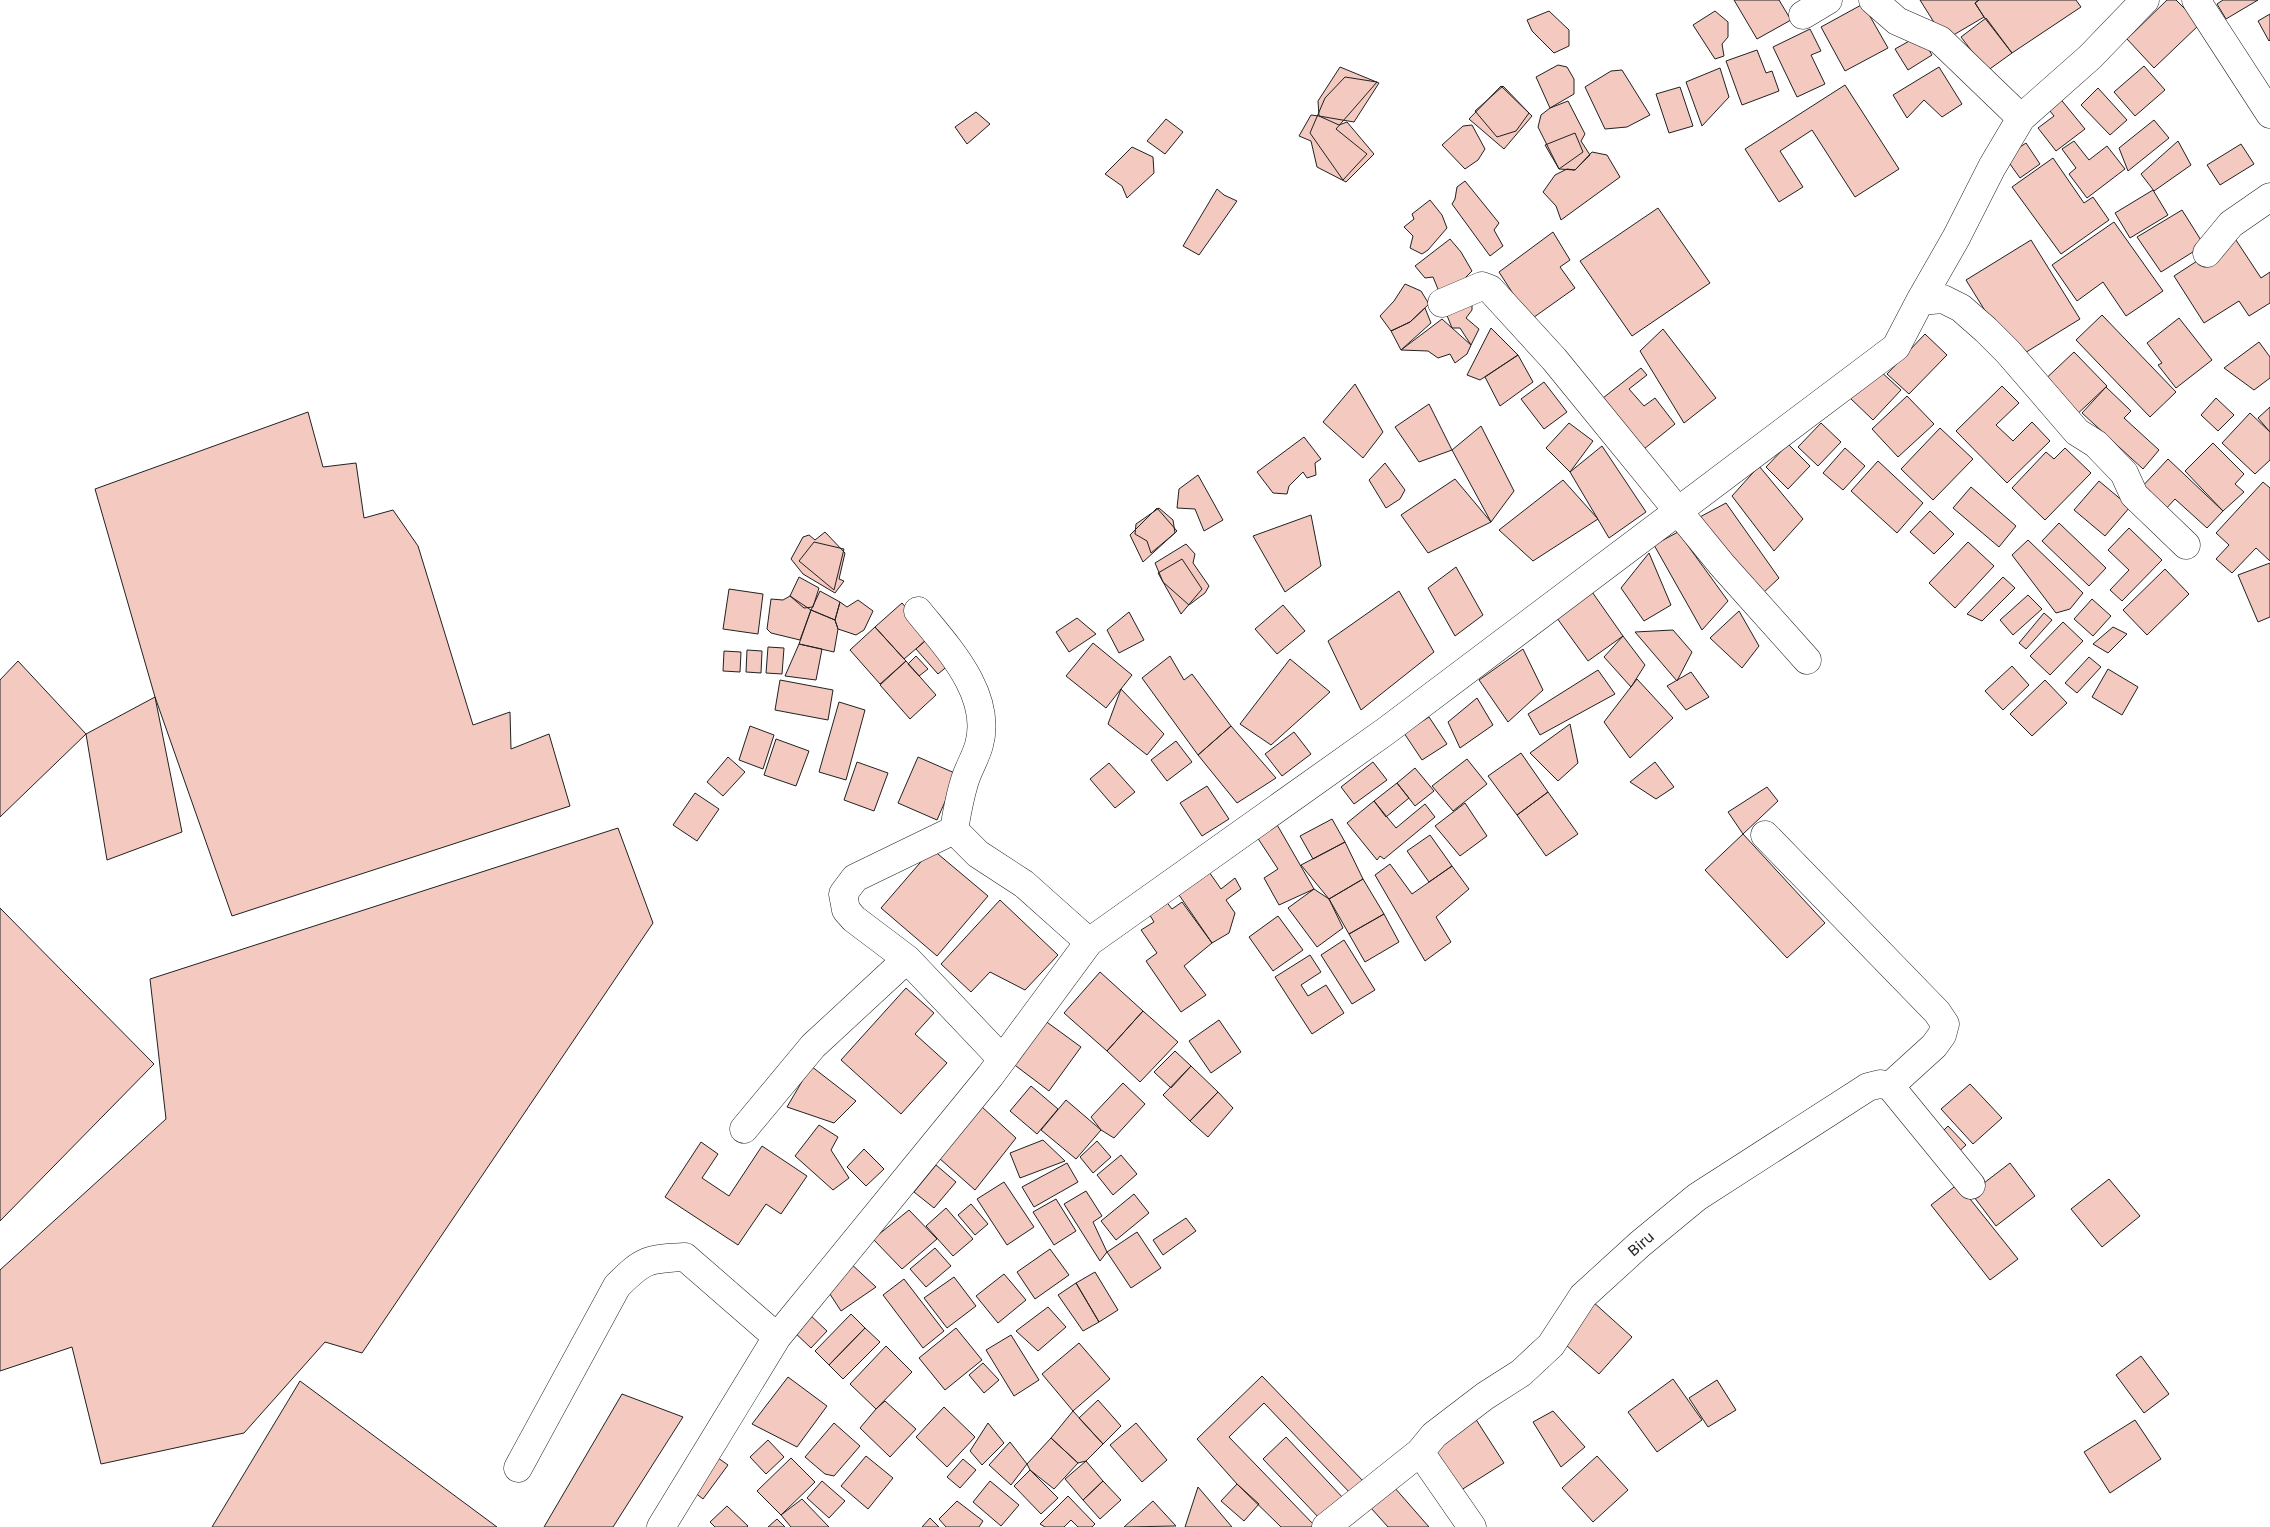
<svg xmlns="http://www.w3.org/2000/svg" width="2270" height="1527" font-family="'Golos Text',sans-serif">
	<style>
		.building { fill: #f3c9c0; stroke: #222 }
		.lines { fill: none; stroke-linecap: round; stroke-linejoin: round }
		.street-casing { stroke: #222; stroke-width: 29 }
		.street { stroke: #fff; stroke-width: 28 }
		.labels { text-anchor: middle; stroke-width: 4; stroke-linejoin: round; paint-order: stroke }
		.street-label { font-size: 15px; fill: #222; stroke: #fff }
	</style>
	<rect width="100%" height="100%" fill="#fff"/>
	<!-- building -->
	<path class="building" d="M1734,0H1779L1791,20L1757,39Z
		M1920,0H1979L1975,3L1984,17L1945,40Z
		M1979,0H2076L2081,7L2012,53L1984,17L1975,3Z
		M2167,0H2176L2200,24L2154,68L2127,39Z
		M2223,0H2258L2226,19L2217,4Z
		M1863,4L1888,48L1845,71L1821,27Z
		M1549,11L1569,30V46L1554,53L1532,31L1527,20Z
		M1715,11L1728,22V37L1722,44L1724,56L1715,59L1693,25Z
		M2270,14V40L2269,41L2258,21Z
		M1986,18L2012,53L1987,71L1961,37Z
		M1810,29L1821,51L1811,55L1825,84L1797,97L1773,47Z
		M1920,35L1932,55L1908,70L1895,49Z
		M1757,50L1766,73L1772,71L1779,91L1742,105L1726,61Z
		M1558,65L1567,67L1574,79V94L1550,108L1536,77Z
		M2144,66L2165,90L2135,116L2114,92Z
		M1340,67L1379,83L1354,122L1319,116L1318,101Z
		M1939,67L1962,104L1942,117L1924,100L1907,118L1893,95Z
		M1720,68L1729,97L1702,126L1686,82Z
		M1622,70L1650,115L1627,127L1605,129L1585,87L1611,71Z
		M1345,77L1377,82L1336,129L1367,154L1343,180L1310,133L1325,98Z
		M1845,85L1899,169L1855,197L1812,130L1780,151L1803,187L1779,202L1745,149Z
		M1501,86L1532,116L1504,149L1469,119Z
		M1503,86L1529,113L1516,131L1497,137L1475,111Z
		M1680,87L1693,126L1669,133L1656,94Z
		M2098,88L2127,120L2110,135L2081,105Z
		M2054,91L2085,129L2056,151L2038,128L2054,116L2041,100Z
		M1568,101L1585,134L1581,141L1590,155L1575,170L1559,169L1538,127L1541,115L1550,108Z
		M976,112L990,124L967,144L955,127Z
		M1311,115L1319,116L1339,125L1347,122L1374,154L1346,182L1317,167L1311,141L1299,136Z
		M1166,119L1183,132L1165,154L1147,141Z
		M2154,120L2169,138L2128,171L2119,148Z
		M1472,125L1485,149L1478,160L1465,169L1442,145L1463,126Z
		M1575,133L1583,152L1559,169L1545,145Z
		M2074,141L2089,160L2107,146L2125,169L2087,198L2069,174L2076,168L2062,149Z
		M2178,141L2191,165L2154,191L2141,174Z
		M2026,143L2040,164L2020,178L2005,157Z
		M2241,144L2254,164L2220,185L2207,165Z
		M1132,147L1153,157L1154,173L1127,198L1122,186L1105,174Z
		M1592,152L1607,155L1620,177L1561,220L1556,206L1543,192L1555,175L1567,169L1575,170Z
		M2053,158L2084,203L2093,197L2109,220L2061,254L2012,187Z
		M1465,181L1499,223L1494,230L1503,246L1490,256L1452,204L1455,199L1457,187Z
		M1217,189L1224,195L1237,201L1199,255L1183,246Z
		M2153,190L2168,215L2130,238L2115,213Z
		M1430,200L1442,215L1447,228L1428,250L1422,254L1410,248L1413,236L1404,227L1414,219L1412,214Z
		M1658,208L1710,283L1632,336L1580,261Z
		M2182,210L2204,245L2161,272L2137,237Z
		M2114,222L2163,291L2126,316L2103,282L2077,301L2052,265Z
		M1553,232L1570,260L1560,267L1575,288L1530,320L1499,272Z
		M2234,237L2261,278L2270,272V303L2249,316L2239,301L2204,323L2174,276Z
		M1450,239L1461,252L1472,271L1462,281L1440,294L1433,277L1425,278L1415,266Z
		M2031,240L2080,319L2015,359L1966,280Z
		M1405,284L1421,291L1429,304L1410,322L1391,331L1380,316L1394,301Z
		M1472,298V310L1466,318L1479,329L1471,345L1460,328H1452L1446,313Z
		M1425,308L1431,323L1401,350L1391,331L1410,322Z
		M2102,315L2176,392L2150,417L2076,340Z
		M2179,318L2212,360L2176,388L2158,365L2162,363L2147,343Z
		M1442,319L1471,345L1467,354L1455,363L1450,354L1438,358L1428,351L1401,350Z
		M1491,328L1518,355L1480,380L1467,375Z
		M1663,329L1716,398L1684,423L1640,351Z
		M1925,334L1947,355L1909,394L1887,374Z
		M2259,342L2270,357V378L2254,390L2224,368Z
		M2074,352L2107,386L2071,420L2038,386Z
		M1518,355L1533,382L1500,406L1485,377Z
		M1641,368L1647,375L1629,389L1644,406L1655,398L1675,424L1644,449L1603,398Z
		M1878,369L1901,390L1873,420L1850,398Z
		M1544,382L1567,412L1544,429L1521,399Z
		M1355,384L1383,432L1363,458L1323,422Z
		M2002,386L2019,403L1996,425L2013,441L2032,422L2050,441L2007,483L1956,431Z
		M2106,387L2131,411L2124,418L2159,450L2143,469L2082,413Z
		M1907,396L1934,424L1898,457L1872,429Z
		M2216,398L2234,415L2218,431L2201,415Z
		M1429,404L1452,450L1419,462L1395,427Z
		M2270,407V432L2258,418Z
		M308,412L323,467L356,463L364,518L393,510L418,546L473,725L510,712L511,749L549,734L570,806L232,916L155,697L95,489Z
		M2250,413L2270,432V460L2255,474L2222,443Z
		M1569,423L1593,441L1570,472L1546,448Z
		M1821,423L1841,442L1818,466L1798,447Z
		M1481,426L1514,491L1491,522L1452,450Z
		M1940,428L1973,459L1933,500L1901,469Z
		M1304,437L1321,459L1315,463L1316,475L1307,478L1303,472L1289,486L1287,494L1273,493L1257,472Z
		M2213,443L2244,474L2235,484L2244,492L2223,511L2185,471Z
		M1788,444L1810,466L1788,489L1766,467Z
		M1602,446L1646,512L1609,538L1570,472Z
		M1845,448L1865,466L1843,490L1823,473Z
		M2065,448L2091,473L2045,520L2012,488L2046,452L2054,459Z
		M2168,459L2223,511L2207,528L2175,499L2163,512L2139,490Z
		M1878,461L1923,503L1897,533L1851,491Z
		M1385,463L1405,490L1400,499L1386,508L1369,480Z
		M1759,466L1803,519L1774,551L1732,496Z
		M1198,475L1223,520L1204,531L1195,509L1177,508L1179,489Z
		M1455,479L1491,522L1428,553L1401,515Z
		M1563,480L1598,519L1533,561L1499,530Z
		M2099,481L2130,507L2105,536L2074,510Z
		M2263,482L2270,488V561L2256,548L2232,573L2216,559L2229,545L2216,533Z
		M1971,487L2016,526L1999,547L1953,508Z
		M1726,503L1779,578L1762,594L1698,518Z
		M1157,508L1177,531L1143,562L1130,535Z
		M1159,508L1173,520L1175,533L1151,553L1147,541L1135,534L1136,524Z
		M1930,511L1954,534L1934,554L1910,532Z
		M1311,515L1321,566L1285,592L1253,536Z
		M2059,523L2106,568L2089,586L2042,541Z
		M2129,528L2162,560L2122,601L2110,590L2129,570L2108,550Z
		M825,532L845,553L839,579L844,581L835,593L803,574L791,559L803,537L809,535L815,540Z
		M1678,532L1728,601L1702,630L1654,545Z
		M2028,540L2083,593L2070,609L2056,613L2012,555Z
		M814,542L844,549L834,590L799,561Z
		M1968,542L1994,566L1955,608L1929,583Z
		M1186,544L1195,554L1193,563L1209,586L1205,593L1189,605L1163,582L1155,563Z
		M1649,553L1671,605L1644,621L1621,588Z
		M1182,559L1202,589L1181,614L1158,573Z
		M2270,563V617L2258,622L2238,575Z
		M1456,567L1483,615L1455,636L1428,588Z
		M2165,569L2189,594L2147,635L2123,610Z
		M799,577L819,588L813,607L804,608L790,596Z
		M2003,577L2015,588L1982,621L1967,614Z
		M729,589L763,594L758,634L723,629Z
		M1590,589L1623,636L1588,661L1554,614Z
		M820,591L840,602L835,620L811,610Z
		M1399,591L1434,652L1361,710L1328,641Z
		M2028,595L2042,609L2013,635L2000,620Z
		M790,596L811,610L800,640L771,633L767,629L771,599L783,600Z
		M2092,599L2111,616L2093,636L2074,619Z
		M858,600L873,611L864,630L856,635L838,629L835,620L840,602L847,607Z
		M902,603L931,636L904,659L875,627Z
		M1283,605L1305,631L1277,654L1255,629Z
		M811,610L835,620L838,629L834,652L799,644Z
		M1739,611L1759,646L1742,668L1710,638Z
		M1129,612L1144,640L1119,653L1107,630Z
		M2044,613L2052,620L2026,649L2019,643Z
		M1077,618L1096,634L1069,652L1056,632Z
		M2063,622L2083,641L2050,675L2030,656Z
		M875,627L906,661L880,684L850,650Z
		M2113,627L2127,634L2108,653L2093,644Z
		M1673,630L1692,652L1677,681L1635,632Z
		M1623,636L1645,665L1631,687L1604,657Z
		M927,639L950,664L938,674L916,649Z
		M1093,643L1132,675L1106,708L1066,676Z
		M799,644L822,649L816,680L785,676Z
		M768,647L784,648L782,674L766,673Z
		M1523,649L1543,690L1508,722L1479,680Z
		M747,650L762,651L761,673L746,672Z
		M724,651L741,652L740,672L723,671Z
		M916,656L928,669L919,676L908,664Z
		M1170,656L1184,680L1192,674L1231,726L1198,755L1142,678Z
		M2089,657L2101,667L2077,693L2065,683Z
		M1290,659L1330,692L1271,745L1240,724Z
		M18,661L86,734L0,817V680Z
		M906,661L936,695L910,719L880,685Z
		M2012,666L2029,685L2003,710L1985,691Z
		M2108,669L2138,687L2122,715L2092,697Z
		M1598,670L1615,694L1540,735L1528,714Z
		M1691,672L1709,697L1686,710L1667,686Z
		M1637,679L1673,718L1630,758L1604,722Z
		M780,680L833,690L828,720L775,710Z
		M2045,680L2067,703L2032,736L2010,714Z
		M1121,689L1164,734L1147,755L1108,724Z
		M155,697L182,832L107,860L86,734Z
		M1477,698L1493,725L1460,748L1448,722Z
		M839,702L865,710L846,780L819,772Z
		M1429,717L1447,744L1422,760L1404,733Z
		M1570,724L1578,763L1558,781L1530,753Z
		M750,726L774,735L763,769L739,760Z
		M1231,726L1276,778L1237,803L1198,755Z
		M1294,732L1311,754L1282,776L1265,754Z
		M776,739L809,751L796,786L764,775Z
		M1176,741L1192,762L1167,781L1151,760Z
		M1521,753L1548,792L1517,815L1488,776Z
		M728,757L745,772L723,796L707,782Z
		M918,757L957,774L937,820L898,803Z
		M1467,759L1487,784L1453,811L1432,786Z
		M857,762L888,773L874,811L844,800Z
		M1373,762L1387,780L1354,804L1341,787Z
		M1655,762L1674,787L1656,799L1630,782Z
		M1109,763L1135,792L1115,808L1090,779Z
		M1415,768L1434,791L1415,806L1397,783Z
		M1397,783L1409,798L1386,817L1374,801Z
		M1207,786L1229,819L1202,836L1180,803Z
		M1767,787L1778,801L1743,834L1728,812Z
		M1548,792L1578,834L1546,856L1517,815Z
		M695,793L719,809L697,841L673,825Z
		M1374,801L1396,828L1425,804L1435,817L1384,859L1380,856L1377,860L1347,823Z
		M1465,803L1487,836L1460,856L1435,826Z
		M1332,819L1345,842L1313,859L1300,836Z
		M1276,823L1314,889L1279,905L1264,878L1278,869L1257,837Z
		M618,828L653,923L362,1353L325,1342L244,1433L101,1464L72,1347L0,1371V1270L166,1119L150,979Z
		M1743,834L1825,923L1787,958L1705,870Z
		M1430,835L1452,866L1429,882L1407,851Z
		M1345,842L1363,879L1329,899L1301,865Z
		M932,849L988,896L937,956L881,908Z
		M1390,864L1412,894L1452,866L1469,889L1436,917L1451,942L1425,961L1375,875Z
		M1207,869L1221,889L1235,878L1241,889L1226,900L1235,913L1229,933L1212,943L1177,892Z
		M1363,879L1384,914L1349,934L1329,899Z
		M1314,889L1329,899L1343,928L1317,947L1288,908Z
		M1000,900L1058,955L1025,990L990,972L971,992L941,964Z
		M1165,900L1172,909L1182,902L1212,943L1184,966L1206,995L1181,1012L1146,961L1157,953L1141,930L1154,922L1148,912Z
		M0,908L154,1064L0,1221Z
		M1384,914L1399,942L1365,962L1349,934Z
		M1278,916L1303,950L1273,971L1249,937Z
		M1344,940L1375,990L1352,1004L1321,955Z
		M1310,955L1321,972L1301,985L1308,996L1326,985L1344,1013L1312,1034L1275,977Z
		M1100,972L1143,1011L1107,1051L1064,1013Z
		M906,988L934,1013L915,1034L947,1063L901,1114L841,1060Z
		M1143,1011L1178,1042L1140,1082L1107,1051Z
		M1044,1020L1081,1047L1049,1091L1012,1063Z
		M1219,1020L1241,1052L1211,1073L1189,1041Z
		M1175,1051L1191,1066L1171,1088L1154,1072Z
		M811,1066L856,1101L834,1123L787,1107Z
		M1191,1066L1218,1092L1190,1121L1163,1095Z
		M1123,1083L1145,1104L1114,1138L1101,1130L1091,1117Z
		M1970,1084L2002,1118L1973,1144L1941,1109Z
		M1031,1086L1058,1109L1037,1134L1010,1111Z
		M1218,1092L1233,1108L1208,1137L1190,1121Z
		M1066,1100L1101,1130L1076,1159L1041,1130Z
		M982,1107L1016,1138L975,1190L939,1158Z
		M819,1125L838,1137L831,1150L849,1178L833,1190L795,1156Z
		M1948,1126L1966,1145L1954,1156L1937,1137Z
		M1043,1140L1065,1161L1020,1178L1010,1153Z
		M1097,1141L1111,1157L1093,1173L1080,1157Z
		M701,1142L718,1154L702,1178L729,1196L762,1146L807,1176L781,1214L766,1204L738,1245L665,1197Z
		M864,1149L884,1169L866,1186L847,1167Z
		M1121,1155L1137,1174L1113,1195L1097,1175Z
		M1067,1163L1078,1182L1034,1207L1022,1187Z
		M2010,1163L2035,1196L1996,1226L1971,1193Z
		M936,1165L956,1182L934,1208L914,1192Z
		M2109,1179L2140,1216L2102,1247L2071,1209Z
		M1004,1182L1034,1227L1007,1245L977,1199Z
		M1958,1184L2018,1259L1990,1280L1931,1205Z
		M1086,1191L1102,1216L1093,1222L1107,1252L1100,1261L1064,1204Z
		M1134,1194L1149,1213L1116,1240L1101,1221Z
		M1056,1199L1076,1231L1054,1245L1033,1212Z
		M971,1204L988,1224L975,1235L958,1215Z
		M946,1208L973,1239L953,1256L926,1226Z
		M909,1210L937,1239L902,1269L873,1239Z
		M1186,1218L1196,1231L1163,1255L1153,1240Z
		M1137,1232L1161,1268L1131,1288L1107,1252Z
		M935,1248L951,1266L926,1287L910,1269Z
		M1050,1249L1069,1275L1035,1299L1017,1272Z
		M848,1261L876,1287L841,1311L826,1288Z
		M1095,1272L1118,1310L1099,1322L1076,1283Z
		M1004,1274L1026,1300L998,1323L976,1296Z
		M954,1277L976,1306L947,1328L924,1298Z
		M904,1279L944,1331L923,1348L883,1295Z
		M1076,1283L1099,1322L1083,1331L1058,1295Z
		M1592,1301L1632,1337L1599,1374L1558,1338Z
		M1048,1307L1066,1327L1038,1351L1016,1331Z
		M808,1313L827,1331L811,1348L792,1330Z
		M851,1314L865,1328L829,1365L815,1351Z
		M865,1328L880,1342L843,1379L829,1365Z
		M956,1328L982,1360L945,1390L919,1358Z
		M1011,1335L1039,1380L1014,1396L986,1350Z
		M1079,1343L1110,1379L1073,1411L1042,1374Z
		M886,1346L912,1372L876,1409L850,1384Z
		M2141,1356L2169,1394L2144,1413L2116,1375Z
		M983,1363L999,1380L984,1393L969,1375Z
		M1262,1376L1365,1483L1353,1496L1264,1403L1229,1437L1316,1527H1281L1237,1484L1197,1439Z
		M788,1377L827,1406L797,1447L752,1424Z
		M1673,1379L1702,1420L1657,1452L1628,1412Z
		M1717,1380L1736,1410L1708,1427L1689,1398Z
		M300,1381L497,1527H212Z
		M622,1394L683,1417L613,1527H544Z
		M1098,1400L1121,1426L1103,1444L1079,1418Z
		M885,1401L916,1429L890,1457L860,1428L876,1409Z
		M944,1407L975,1437L947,1467L916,1437Z
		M1073,1411L1103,1444L1086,1461L1078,1463L1051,1438Z
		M1553,1411L1585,1447L1561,1467L1533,1422Z
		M1475,1418L1504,1463L1458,1492L1429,1447Z
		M2135,1420L2161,1459L2110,1493L2084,1452Z
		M834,1423L860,1446L834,1476L825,1474L805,1457Z
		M988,1423L1004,1443L982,1465L970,1451Z
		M1136,1423L1167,1460L1142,1482L1110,1445Z
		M1286,1437L1344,1499L1321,1520L1263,1459Z
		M1051,1438L1078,1463L1054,1489L1030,1470L1027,1464Z
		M768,1440L784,1457L766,1474L750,1457Z
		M1010,1442L1027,1464L1011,1485L989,1465Z
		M714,1455L728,1465L703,1499L689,1488Z
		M866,1456L893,1478L868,1509L841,1486Z
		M1597,1456L1628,1490L1593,1522L1562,1488Z
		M791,1458L815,1482L781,1515L757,1491Z
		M963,1459L976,1470L960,1488L947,1477Z
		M1086,1461L1103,1481L1083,1500L1065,1479Z
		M1030,1470L1058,1498L1041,1514L1014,1486Z
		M822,1481L845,1501L829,1518L807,1498Z
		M990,1481L1019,1505L1001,1526L973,1502Z
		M1103,1481L1121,1500L1100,1519L1083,1500Z
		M1237,1484L1259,1504L1244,1521L1221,1501Z
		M1198,1487L1232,1527H1185Z
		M1394,1487L1429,1527H1388L1371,1508Z
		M1068,1496L1095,1524L1092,1527H1078L1071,1520L1064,1527H1045L1040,1524Z
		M802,1499L829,1527H791L781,1515Z
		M957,1501L983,1521L979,1527H946L939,1519Z
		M1153,1501L1176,1526L1124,1527Z
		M727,1506L748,1526L747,1527H715L710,1522Z
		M930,1518L939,1527H922Z
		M777,1519L785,1527H768Z"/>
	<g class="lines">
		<defs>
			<path id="street" d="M1873,0L1897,21L1940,40L2021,118
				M2196,0L2270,114
				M1803,15L1828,0
				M2207,253L2231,224L2270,197
				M1920,301L1943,299L1961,308L1986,330L2008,352L2077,432L2096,444L2124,473L2134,495L2186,545
				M1442,303L1482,286L1490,289L1554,359L1722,565L1807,660
				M918,611C947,647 993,694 979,745C976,756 970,766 966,777C960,794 957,812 954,830L978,854L1024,884L1089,942
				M954,830L855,878L843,894L846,910L854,919L907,959L1002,1059
				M1765,835L1937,1012L1945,1024L1942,1035L1934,1046L1890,1086
				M744,1129L813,1046L907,959
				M1420,1452L1472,1527
				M518,1468L617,1286C644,1259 647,1259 685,1257L777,1337
				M661,1527L777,1337L990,1076L1089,942L1386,731L1896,347L1920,301L1956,238L1992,167L2021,118L2090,57L2145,0
				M1326,1527L1420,1452L1434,1435L1485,1396L1521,1373L1551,1345L1583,1296L1640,1244L1697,1197L1868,1087L1880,1084L1890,1086L1971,1185"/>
		</defs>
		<!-- street casing -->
		<use href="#street" class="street-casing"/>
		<!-- street -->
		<use href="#street" class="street"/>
	</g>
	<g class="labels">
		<!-- street labels -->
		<g class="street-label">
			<text transform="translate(1641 1244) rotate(-41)" y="5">Biru</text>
		</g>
	</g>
</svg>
